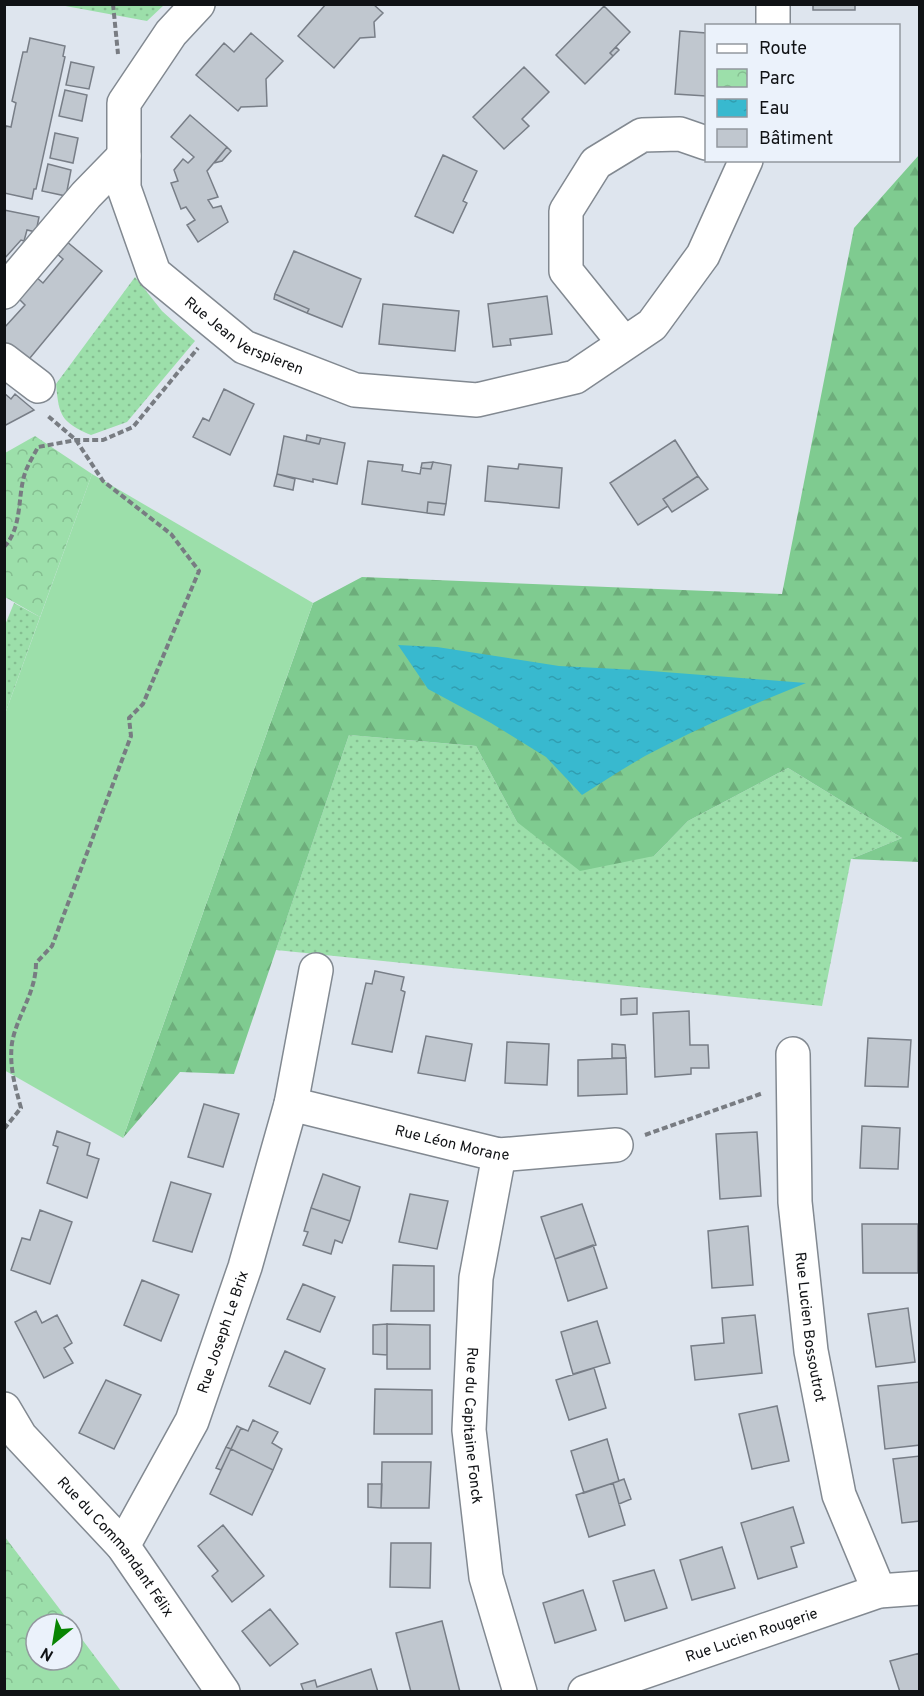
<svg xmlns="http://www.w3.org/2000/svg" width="924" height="1696" font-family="Overpass,sans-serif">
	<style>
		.grass { fill: url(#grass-dots) }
		.forest { fill: url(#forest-firs) }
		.park { fill: url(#park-crowns) }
		.garden { fill: #9cdfaa }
		.water { fill: url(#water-ripples) }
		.building { fill: #c0c7cf; stroke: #787e87; stroke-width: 1.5 }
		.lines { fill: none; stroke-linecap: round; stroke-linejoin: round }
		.minor-casing { stroke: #828991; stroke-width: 36 }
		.path { stroke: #787c82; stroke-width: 4; stroke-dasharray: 6 3; stroke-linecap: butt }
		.minor { stroke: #fff; stroke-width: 33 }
		.labels { text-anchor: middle; stroke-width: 4.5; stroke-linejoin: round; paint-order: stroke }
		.street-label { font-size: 15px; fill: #101215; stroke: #ebf2fb }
	</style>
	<defs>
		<pattern id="grass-dots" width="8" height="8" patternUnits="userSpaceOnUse" patternTransform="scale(1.5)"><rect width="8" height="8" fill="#9cdfaa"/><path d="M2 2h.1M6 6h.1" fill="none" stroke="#85be91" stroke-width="1.8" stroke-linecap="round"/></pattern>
		<pattern id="forest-firs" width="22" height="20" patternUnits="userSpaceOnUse" patternTransform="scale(1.5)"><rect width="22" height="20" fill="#7fcb90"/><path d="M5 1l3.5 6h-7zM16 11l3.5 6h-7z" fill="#6dad7b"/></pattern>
		<pattern id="park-crowns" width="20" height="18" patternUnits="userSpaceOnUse" patternTransform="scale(1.5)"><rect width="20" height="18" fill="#9cdfaa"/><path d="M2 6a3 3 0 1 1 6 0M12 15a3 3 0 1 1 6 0" fill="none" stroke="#85be91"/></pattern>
		<pattern id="water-ripples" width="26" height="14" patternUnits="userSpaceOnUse" patternTransform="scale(1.5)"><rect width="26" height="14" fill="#38b9cf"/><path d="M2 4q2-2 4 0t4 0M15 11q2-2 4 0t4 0" fill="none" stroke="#309eb1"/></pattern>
	</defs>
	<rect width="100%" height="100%" fill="#dee5ee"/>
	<!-- grass -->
	<path class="grass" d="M60,5H164L147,21Z
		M135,277L162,311L195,341L127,422L91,435C61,422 59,416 56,384Z
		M14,603L40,617L5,714V625Z
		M349,735L476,746L517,822L654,856L688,821L788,768L902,838L851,859L822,1006L276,950Z"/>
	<!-- forest -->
	<path class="forest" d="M919,155V862L851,859L902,838L788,768L688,821L654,856L580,871L517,822L476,746L349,735L234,1074L180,1072L123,1138L313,603L362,577L782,594L854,228Z"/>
	<!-- park -->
	<path class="park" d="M35,436L92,474L40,617L5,597V453Z
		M5,1537L71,1624H36V1660H72V1626L121,1691H5Z"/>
	<!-- garden -->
	<path class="garden" d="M92,474L313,603L123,1138L4,1070L5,714Z"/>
	<!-- water -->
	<path class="water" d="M398,645L437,647L559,666L638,670L806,683C751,705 697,728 645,756C624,768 603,782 582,795L546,757L491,723L428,689Z"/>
	<!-- building -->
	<path class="building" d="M326,4H373L383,13L374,22L375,37L360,38L334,68L298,36Z
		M813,4H855V10H813Z
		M604,6L630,32L610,53L613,56L585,84L556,55Z
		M680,31L706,33V96L675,94Z
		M251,33L283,61L266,79L267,106L241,107L238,111L196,75L224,43L234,52Z
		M30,38L65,46L63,56L65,57L36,189H34L32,199L4,193V134L6,126L11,127L16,103L12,101L23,52H27Z
		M616,47L619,50L613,56L610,53Z
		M71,62L94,67L89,89L66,85Z
		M524,67L549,92L522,119L529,126L504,149L473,117Z
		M65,90L87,95L82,121L59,116Z
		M190,115L227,147L207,171L218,197L208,200L213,208L221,206L228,222L198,242L187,225L195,220L186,207L181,209L171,183L178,181L174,170L183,159L188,163L194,157L171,137Z
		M55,133L78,138L73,163L50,158Z
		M227,147L231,151L222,161L214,163Z
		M443,155L477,171L463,201L467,203L453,233L415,216Z
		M48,164L71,170L66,196L42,191Z
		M4,210L39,217L36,232L27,230L24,241L21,240L4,259Z
		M66,241L102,271L25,364L4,348V328L25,305L18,298L36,277L43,283L63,259L56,253Z
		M294,251L361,279L342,327L307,313L309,309L275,294Z
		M275,294L309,309L307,313L274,299Z
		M547,296L552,334L510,339L511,345L493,347L488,304Z
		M383,304L459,311L455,351L379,344Z
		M224,389L254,404L230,455L193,437L203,418L209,421Z
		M4,393L11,399L15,394L34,410L4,426Z
		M307,435L321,438L319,444L306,441Z
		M284,436L319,444L321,438L345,443L337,484L313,479V482L277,474Z
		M675,440L698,476L663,499L668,506L638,525L610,483Z
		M368,461L403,465L402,471L420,474L421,468L431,469L433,462L451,465L446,504L428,502L427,513L362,504Z
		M433,462L431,469L421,468L422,463Z
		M519,464L562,468L559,508L485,501L488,466L518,469Z
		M277,474L295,479L293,490L274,486Z
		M698,476L708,489L672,512L663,499Z
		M428,502L446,504L444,515L427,513Z
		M375,971L404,977L401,990L405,992L392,1052L352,1044L366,983L372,984Z
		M637,998V1014L621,1015V999Z
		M689,1011L690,1045H708L709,1068H691V1074L655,1077L653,1013Z
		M426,1036L472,1044L465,1081L418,1073Z
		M868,1038L911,1040L908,1087L865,1086Z
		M507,1042L549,1044L547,1085L505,1083Z
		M612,1044L625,1045L626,1058H612Z
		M626,1058L627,1094L578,1096V1060Z
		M204,1104L239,1114L223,1167L188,1157Z
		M862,1126L900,1128L898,1169L860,1168Z
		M57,1131L90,1143L87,1155L99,1159L87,1198L47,1183L58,1147L53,1145Z
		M757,1132L761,1196L720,1199L716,1134Z
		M323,1174L360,1187L350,1221L311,1208Z
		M171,1182L211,1194L192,1252L153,1241Z
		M410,1194L448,1201L437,1249L399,1242Z
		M582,1204L596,1245L555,1259L541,1217Z
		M311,1208L350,1221L342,1243L335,1240L331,1254L303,1245L308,1232L304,1231Z
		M40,1210L72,1222L50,1284L11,1270L22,1238L30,1240Z
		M862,1224H918V1273H863Z
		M748,1226L753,1285L712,1288L708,1231Z
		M593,1245L607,1288L568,1301L555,1259Z
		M393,1265L434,1266V1311H391Z
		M142,1280L179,1295L161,1341L124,1325Z
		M303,1284L335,1297L320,1332L287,1319Z
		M908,1308L915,1362L876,1367L868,1314Z
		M36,1311L42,1323L57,1315L72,1343L64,1348L73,1363L44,1378L15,1322Z
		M755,1315L762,1373L695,1380L691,1346L724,1343L722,1318Z
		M597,1321L610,1363L573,1374L561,1332Z
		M387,1324V1355L373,1354V1325Z
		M387,1324L430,1325V1369H387Z
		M285,1351L325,1369L310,1404L269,1386Z
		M594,1368L606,1408L569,1420L556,1380Z
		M106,1380L141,1395L114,1449L79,1433Z
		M920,1382V1445L885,1449L878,1386Z
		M375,1389L432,1390V1434H374Z
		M777,1406L789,1461L752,1469L739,1414Z
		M253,1420L278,1432L272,1443L282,1449L273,1470L231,1449L241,1428L248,1431Z
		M237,1426L241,1428L231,1449L226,1447Z
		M607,1439L619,1481L584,1493L571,1451Z
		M226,1447L231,1449L221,1470L216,1468Z
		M231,1449L273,1470L252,1515L210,1494Z
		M920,1456V1521L902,1523L893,1459Z
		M382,1462H431L429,1508H381Z
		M624,1479L631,1499L619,1504L613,1483Z
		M613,1483L625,1525L589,1537L576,1495Z
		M368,1484H382L381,1508L368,1507Z
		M793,1507L804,1543L791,1547L797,1567L758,1579L741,1523Z
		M223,1525L264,1576L232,1602L212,1576L218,1571L198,1546Z
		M391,1543H431L430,1588L390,1587Z
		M722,1547L735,1588L692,1600L680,1560Z
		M654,1570L667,1608L625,1621L613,1581Z
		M583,1590L596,1630L555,1643L543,1603Z
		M270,1609L298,1644L270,1666L242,1631Z
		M442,1621L460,1692H411L396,1633Z
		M920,1653V1692H900L890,1661Z
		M371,1669L378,1692H304L301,1684L315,1680L317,1687Z"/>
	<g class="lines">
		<defs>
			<g id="minor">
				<path id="s1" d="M198,4L171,33L124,103V188L154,273L244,347L355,390L477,400L575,377L652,325L703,255L746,160"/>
				<path d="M773,26V4"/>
				<path d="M4,292L86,195L124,156"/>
				<path d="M624,343L566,271V211L596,163L642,135L680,134L706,143"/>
				<path d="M4,360L38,386"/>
				<path id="s2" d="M793,1054L795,1202L811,1351L839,1495L879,1591"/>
				<path id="s3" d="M291,1104L499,1155L616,1145"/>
				<path id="s4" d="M499,1155L476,1278L469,1430L486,1577L520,1692"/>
				<path id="s5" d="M4,1409L20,1436L123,1546L223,1692"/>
				<path id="s6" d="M123,1546L192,1421L245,1267L291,1104L316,970"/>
				<path id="s7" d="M585,1692L879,1591L920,1588"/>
			</g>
		</defs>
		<!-- minor casing -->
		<use href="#minor" class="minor-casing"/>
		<!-- path -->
		<path class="path" d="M113,4L118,54
			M4,547C23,527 17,497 25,473C28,464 34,455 38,447L76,440H103L133,427L198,348
			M4,1129L21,1108C15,1086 9,1066 12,1043C17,1015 36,993 36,963L52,946L131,736L129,718L143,704L199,571L171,534L103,481L76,440L48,416
			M645,1135L763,1093"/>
		<!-- minor -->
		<use href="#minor" class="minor"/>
	</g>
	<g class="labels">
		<!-- street labels -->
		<g class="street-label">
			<text dy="5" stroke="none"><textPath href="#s1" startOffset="410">Rue Jean Verspieren</textPath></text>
			<text dy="5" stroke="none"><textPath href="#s3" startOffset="166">Rue Léon Morane</textPath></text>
			<text dy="5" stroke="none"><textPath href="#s2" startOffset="274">Rue Lucien Bossoutrot</textPath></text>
			<text dy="5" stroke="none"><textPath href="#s6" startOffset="237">Rue Joseph Le Brix</textPath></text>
			<text dy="5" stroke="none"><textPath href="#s4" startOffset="273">Rue du Capitaine Fonck</textPath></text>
			<text dy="5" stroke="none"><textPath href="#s5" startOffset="178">Rue du Commandant Félix</textPath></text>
			<text dy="5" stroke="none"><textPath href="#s7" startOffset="176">Rue Lucien Rougerie</textPath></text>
		</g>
	</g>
	<!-- border -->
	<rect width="924" height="1696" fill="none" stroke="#101215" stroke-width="12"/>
	<!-- legend -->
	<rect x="705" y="24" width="195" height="138" fill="#ebf2fb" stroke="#93989f" stroke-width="1.5"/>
	<rect x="717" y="44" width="30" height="9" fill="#ffffff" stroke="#93989f" stroke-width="1.5"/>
	<text x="759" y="54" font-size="18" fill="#101215">Route</text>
	<rect x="717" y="69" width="30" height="18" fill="url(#park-crowns)" stroke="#93989f" stroke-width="1.5"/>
	<text x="759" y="84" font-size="18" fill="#101215">Parc</text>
	<rect x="717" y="99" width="30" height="18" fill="url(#water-ripples)" stroke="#93989f" stroke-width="1.5"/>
	<text x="759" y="114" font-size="18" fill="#101215">Eau</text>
	<rect x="717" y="129" width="30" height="18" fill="#c0c7cf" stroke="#93989f" stroke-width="1.5"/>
	<text x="759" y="144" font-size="18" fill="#101215">Bâtiment</text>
	<!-- north arrow -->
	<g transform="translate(54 1642) rotate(210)"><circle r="28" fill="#ebf2fb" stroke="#93989f" stroke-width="1.5"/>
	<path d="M0-4.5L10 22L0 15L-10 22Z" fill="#088502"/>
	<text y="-9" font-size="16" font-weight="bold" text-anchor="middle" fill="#101215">N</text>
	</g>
</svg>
